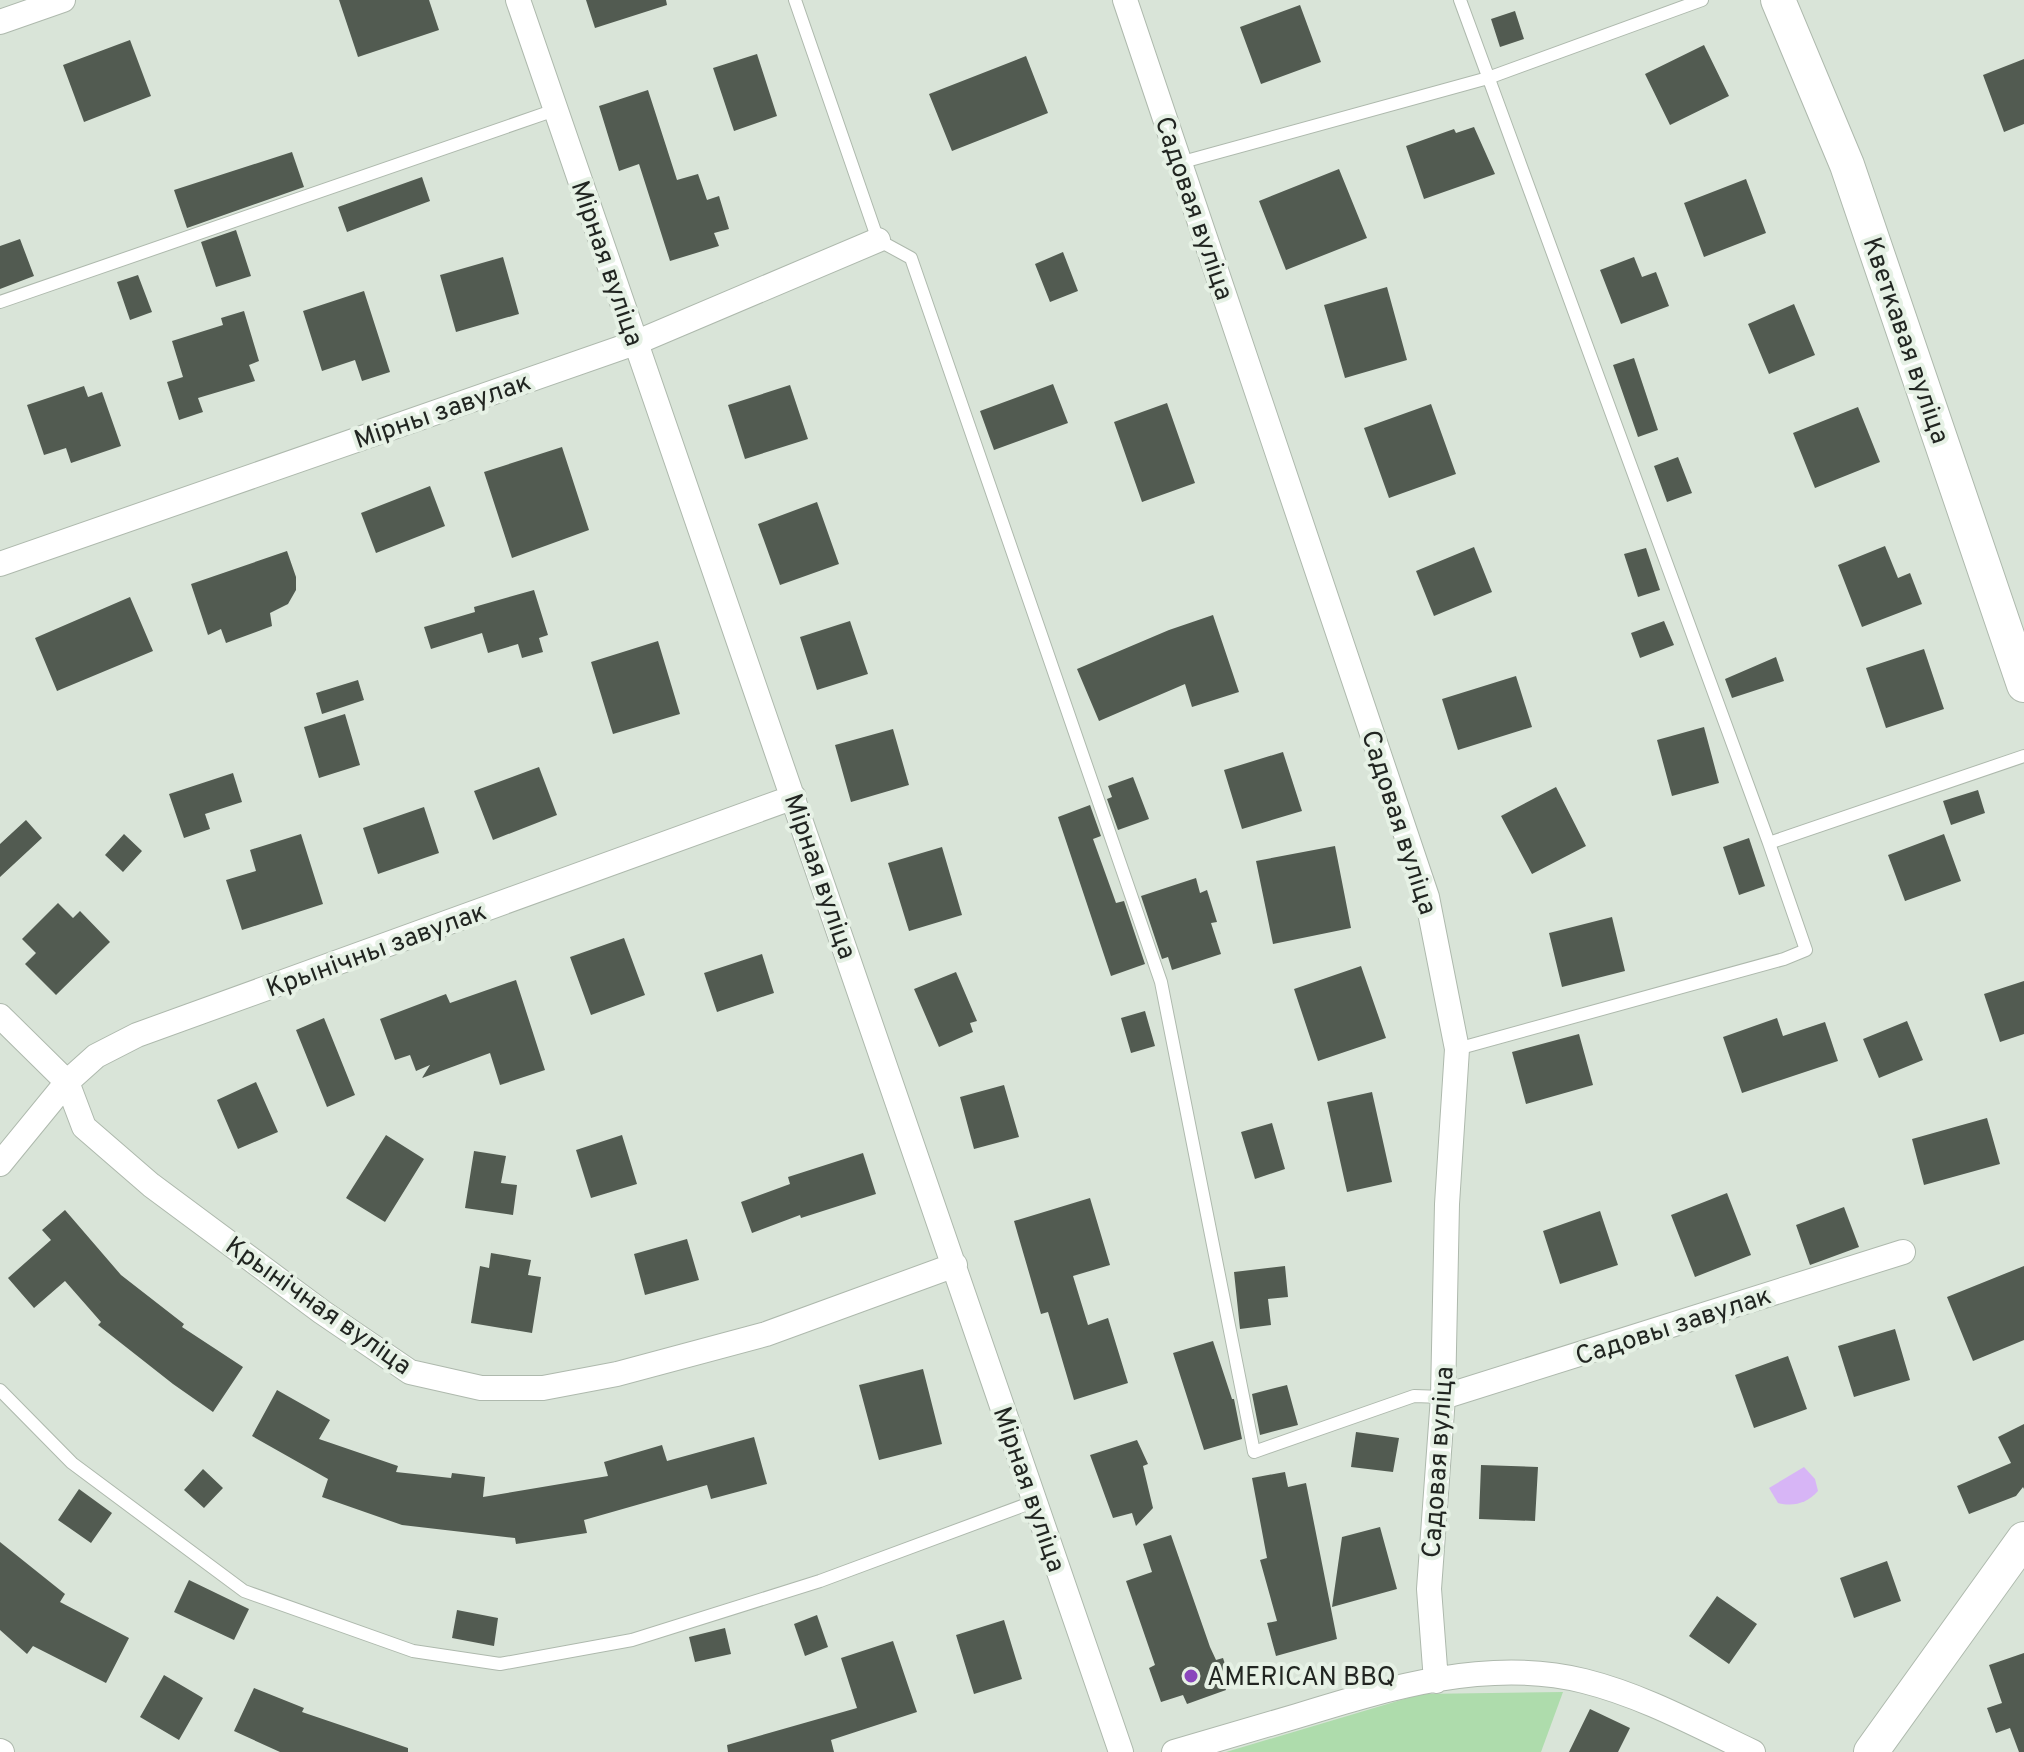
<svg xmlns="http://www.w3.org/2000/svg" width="2024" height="1752" font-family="Overpass,sans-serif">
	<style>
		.green { fill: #aedcac }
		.water { fill: #d7b5f6 }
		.building { fill: #525b51 }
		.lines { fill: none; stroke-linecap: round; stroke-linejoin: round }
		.lane-casing { stroke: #aeb9ad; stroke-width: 14 }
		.street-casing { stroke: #aeb9ad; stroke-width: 26 }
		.secondary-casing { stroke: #aeb9ad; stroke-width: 36 }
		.lane { stroke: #fff; stroke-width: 12 }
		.street { stroke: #fff; stroke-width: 24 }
		.secondary { stroke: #fff; stroke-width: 34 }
		.poi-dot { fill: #8a47bc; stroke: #e6f1e5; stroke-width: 3 }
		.labels { text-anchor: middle; stroke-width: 8; stroke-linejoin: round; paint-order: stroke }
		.street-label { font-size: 26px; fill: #212521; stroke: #e6f1e5 }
		.poi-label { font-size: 26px; fill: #212521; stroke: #e6f1e5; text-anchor: start }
	</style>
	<rect width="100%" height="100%" fill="#d9e4d8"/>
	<!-- green -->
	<path class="green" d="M1563,1692L1541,1752H1226L1421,1694Z"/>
	<!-- water -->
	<path class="water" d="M1804,1467L1815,1479L1818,1491C1807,1503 1794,1507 1778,1503L1769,1488Z"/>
	<!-- building -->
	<path class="building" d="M339,0H429L439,30L358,57Z
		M586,0H666L667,5L595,28Z
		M1300,5L1321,62L1261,84L1240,27Z
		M1515,11L1524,39L1500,47L1491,19Z
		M130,40L151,96L84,122L63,65Z
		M1704,45L1729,96L1670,125L1645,74Z
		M757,54L777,116L734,131L713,68Z
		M1026,56L1048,113L952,151L929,94Z
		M2024,59V124L2004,132L1983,75Z
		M648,90L677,180L698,174L707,200L719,196L729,229L714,233L719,246L670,261L639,164L619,171L599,106Z
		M1474,127L1495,174L1424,199L1406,146L1454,129L1456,133Z
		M292,152L304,187L187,228L174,190Z
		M1339,169L1367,238L1286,270L1259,201Z
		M422,177L430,201L347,232L338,207Z
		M1746,179L1766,233L1704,257L1684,203Z
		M236,230L251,276L216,287L201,242Z
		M20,239L34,276L0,289V246Z
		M1063,252L1078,291L1050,302L1035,264Z
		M503,257L519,314L456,332L440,275Z
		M1634,257L1642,277L1656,272L1669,306L1621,324L1600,270Z
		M138,275L152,312L130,320L117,282Z
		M1387,287L1407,360L1345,378L1324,305Z
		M364,291L390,372L362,381L355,360L322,371L303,311Z
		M1794,304L1815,355L1769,374L1748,324Z
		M244,311L259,361L249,365L255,381L198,398L203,412L179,420L167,382L183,377L172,341L223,325L221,318Z
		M1634,358L1658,430L1638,437L1613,365Z
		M1053,384L1068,423L994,450L980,411Z
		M790,385L808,439L745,459L728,405Z
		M84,386L88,397L102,392L121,446L71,463L66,448L44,455L27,405Z
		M1167,403L1195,483L1142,502L1114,422Z
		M1431,404L1456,474L1389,498L1364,428Z
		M1858,407L1880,462L1815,488L1793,433Z
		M562,447L589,530L512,558L484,472Z
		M1678,457L1692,493L1667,502L1654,466Z
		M430,486L445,526L376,553L361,513Z
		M817,502L839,564L780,585L758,524Z
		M1885,546L1898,578L1910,573L1922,604L1862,627L1838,565Z
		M1474,547L1492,592L1434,616L1416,571Z
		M1646,548L1660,590L1638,597L1624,554Z
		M287,551L296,577V590L288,604L270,613L272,626L226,643L221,629L208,635L191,584Z
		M534,590L548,635L539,638L543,652L522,658L518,644L488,653L482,633L431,649L424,627L475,612L474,607Z
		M130,597L153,651L57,691L35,638Z
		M1213,615L1239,692L1192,707L1185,684L1099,721L1077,669L1169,630Z
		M850,621L868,674L817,690L800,637Z
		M1664,621L1674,645L1640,658L1631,633Z
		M658,641L680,714L613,734L591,662Z
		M1924,649L1944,709L1886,728L1866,668Z
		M1776,657L1784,681L1732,698L1725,679Z
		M1516,676L1532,727L1458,750L1442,699Z
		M358,680L364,700L322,714L316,693Z
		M345,714L360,765L319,778L304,727Z
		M1704,727L1719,783L1672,796L1657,740Z
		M893,729L909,785L851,802L835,745Z
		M1283,752L1302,811L1242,829L1224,770Z
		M539,767L557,815L493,840L474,791Z
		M233,773L242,802L205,814L210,829L184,838L169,794Z
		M1133,777L1149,819L1118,830L1107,799L1112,797L1108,786Z
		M1556,787L1586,846L1532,874L1501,816Z
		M1978,790L1985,813L1951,825L1943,801Z
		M1090,805L1101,836L1093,839L1116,903L1124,901L1145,964L1111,976L1058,817Z
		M424,807L439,853L378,874L363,828Z
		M26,820L42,838L0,877V844Z
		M124,834L142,851L123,872L105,855Z
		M301,834L323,904L242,930L226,880L256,871L250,850Z
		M1944,834L1961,881L1905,901L1888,855Z
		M1749,838L1765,886L1739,895L1723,847Z
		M1335,846L1351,928L1273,944L1256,861Z
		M942,847L962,915L909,931L888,863Z
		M1196,878L1200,893L1207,890L1217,922L1211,923L1221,954L1172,970L1168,957L1162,959L1141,896Z
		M58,903L73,918L80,911L110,942L56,995L25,964L36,953L22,939Z
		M1612,917L1625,971L1562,987L1549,933Z
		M624,938L645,995L591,1015L570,957Z
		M762,954L774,993L717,1012L704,973Z
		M1361,966L1386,1038L1318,1061L1294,989Z
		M956,972L977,1021L970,1023L973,1032L939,1047L914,989Z
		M516,980L545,1070L500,1085L490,1053L422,1078L430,1065L416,1071L410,1055L395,1060L380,1019L446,994L450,1003Z
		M2024,981V1034L2000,1042L1984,994Z
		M1145,1011L1155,1046L1131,1053L1121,1018Z
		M324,1018L355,1095L327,1107L296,1030Z
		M1777,1018L1783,1036L1825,1022L1838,1061L1742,1093L1723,1037Z
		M1907,1021L1923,1060L1879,1078L1863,1039Z
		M1579,1034L1593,1085L1526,1104L1512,1052Z
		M256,1082L278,1132L238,1149L217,1100Z
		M1004,1085L1019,1137L974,1149L960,1097Z
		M1372,1092L1392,1182L1347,1192L1327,1102Z
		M1987,1118L2000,1164L1924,1185L1912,1139Z
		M1272,1123L1285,1169L1255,1179L1241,1132Z
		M386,1135L424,1159L385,1222L346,1198Z
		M622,1135L637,1184L591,1198L576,1150Z
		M474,1151L506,1156L501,1183L517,1185L513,1215L465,1208Z
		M863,1153L876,1194L801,1218L800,1215L752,1233L741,1202L790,1184L788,1177Z
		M1727,1193L1751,1255L1695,1277L1671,1215Z
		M1090,1198L1110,1265L1073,1276L1088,1325L1108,1318L1128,1383L1074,1400L1048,1312L1041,1314L1014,1221Z
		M1844,1207L1859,1247L1810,1265L1796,1225Z
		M65,1210L121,1275L184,1324L182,1327L243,1367L213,1412L173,1384L98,1325L101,1322L65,1281L34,1308L8,1278L51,1240L42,1230Z
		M1600,1211L1618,1265L1560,1284L1543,1231Z
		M687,1239L699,1280L645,1295L634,1254Z
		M491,1253L531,1260L528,1275L541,1277L532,1333L471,1323L480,1266L489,1268Z
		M1285,1266L1288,1297L1268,1299L1271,1325L1240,1329L1234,1272Z
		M2024,1266V1340L1973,1361L1947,1297Z
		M1895,1329L1910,1380L1854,1397L1838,1346Z
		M1213,1341L1232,1399H1234L1242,1439L1204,1450L1173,1353Z
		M1788,1356L1807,1409L1754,1428L1735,1375Z
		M923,1369L942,1444L879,1460L859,1385Z
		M1287,1385L1298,1425L1260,1435L1252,1394Z
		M277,1390L330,1420L319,1439L398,1466L396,1472L451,1478L452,1473L485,1477L483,1497L608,1476L604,1462L662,1445L667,1461L754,1437L767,1484L711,1499L707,1485L584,1520L587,1533L516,1544L515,1538L402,1525L322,1497L328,1479L252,1436Z
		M2024,1424V1489L2023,1487L2016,1496L1969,1514L1957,1486L2011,1463L1998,1437Z
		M1356,1432L1399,1438L1393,1472L1351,1467Z
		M1137,1440L1148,1464L1143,1466L1153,1508L1136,1526L1132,1513L1113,1518L1090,1455Z
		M1481,1465L1538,1467L1535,1521L1479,1519Z
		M203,1469L223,1488L204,1508L184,1490Z
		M1285,1472L1288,1487L1306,1483L1337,1639L1276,1656L1267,1623L1277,1621L1260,1560L1267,1558L1252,1478Z
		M79,1489L112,1513L91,1543L58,1520Z
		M1380,1527L1397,1589L1332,1607L1342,1537Z
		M1171,1535L1210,1647L1216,1660L1223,1658L1232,1685L1225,1687L1226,1690L1187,1704L1183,1695L1161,1702L1149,1668L1155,1665L1126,1581L1152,1572L1143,1544Z
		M0,1542L65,1594L60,1602L129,1638L106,1683L33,1646L27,1654L0,1630Z
		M1887,1561L1901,1601L1854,1618L1840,1578Z
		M189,1580L249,1609L234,1640L174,1612Z
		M1717,1596L1757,1624L1729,1664L1689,1636Z
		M457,1610L498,1618L494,1646L452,1638Z
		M817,1615L828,1647L805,1656L794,1624Z
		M1004,1620L1022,1679L974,1694L956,1635Z
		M725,1628L731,1654L695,1662L689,1637Z
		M893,1641L917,1712L831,1740L834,1752H728L727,1745L857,1708L841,1658Z
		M2024,1653V1752H2019L2010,1728L1996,1733L1987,1708L2002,1703L1989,1665Z
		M164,1675L203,1698L179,1740L140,1717Z
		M254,1688L304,1708L302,1712L408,1748V1752H280L234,1731Z
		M1590,1709L1630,1728L1618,1752H1569Z"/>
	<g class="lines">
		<defs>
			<path id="lane" d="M795,0L878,240L911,258L1161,982L1254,1452L1414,1396L1443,1397
				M1460,0L1769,843
				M1179,163L1488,78L1702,0
				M0,302L555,110
				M1457,1049L1784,959L1806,950L1769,843L2024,756
				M0,1390L72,1463L244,1591L413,1651L500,1664L632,1640L820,1581L1033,1502"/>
			<path id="street" d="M518,0L1121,1752
				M1125,0L1427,897L1457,1049L1447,1204L1443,1397L1429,1589L1436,1681
				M0,22L63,0
				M0,564L635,343L878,240
				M0,1016L67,1082L84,1127L151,1185L322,1312L410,1372L481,1388H543L617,1374L766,1334L955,1265
				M0,1164L67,1082L96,1056L137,1035L794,797
				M1443,1397L1903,1252
				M0,1751L2,1752
				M1174,1752C1215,1740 1256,1728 1297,1716C1388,1688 1489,1657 1584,1681C1644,1696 1698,1726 1753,1752"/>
			<path id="secondary" d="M1778,0L1847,165L2024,685
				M1871,1752L2024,1539"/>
		</defs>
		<!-- lane casing -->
		<use href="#lane" class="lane-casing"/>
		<!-- street casing -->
		<use href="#street" class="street-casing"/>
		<!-- secondary casing -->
		<use href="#secondary" class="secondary-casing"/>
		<!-- lane -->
		<use href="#lane" class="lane"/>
		<!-- street -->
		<use href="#street" class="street"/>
		<!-- secondary -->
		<use href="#secondary" class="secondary"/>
	</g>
	<!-- markers -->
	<circle class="poi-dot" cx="1191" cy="1676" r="8"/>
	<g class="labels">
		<!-- street labels -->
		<g class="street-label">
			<text transform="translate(1195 208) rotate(71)" y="9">Садовая вуліца</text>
			<text transform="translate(608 263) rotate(71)" y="9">Мірная вуліца</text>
			<text transform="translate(1907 340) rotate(71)" y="9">Кветкавая вуліца</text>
			<text transform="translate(442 410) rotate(-19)" y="9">Мірны завулак</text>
			<text transform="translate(1400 822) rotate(72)" y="9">Садовая вуліца</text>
			<text transform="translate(821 876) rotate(71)" y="9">Мірная вуліца</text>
			<text transform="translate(376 949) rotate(-20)" y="9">Крынічны завулак</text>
			<text transform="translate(319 1305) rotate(35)" y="9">Крынічная вуліца</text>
			<text transform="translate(1673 1325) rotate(-18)" y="9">Садовы завулак</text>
			<text transform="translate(1437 1462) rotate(-86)" y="9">Садовая вуліца</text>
			<text transform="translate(1030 1489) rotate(71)" y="9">Мірная вуліца</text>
		</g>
		<!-- poi labels -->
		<g class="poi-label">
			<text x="1207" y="1685">AMERICAN BBQ</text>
		</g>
	</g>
</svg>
